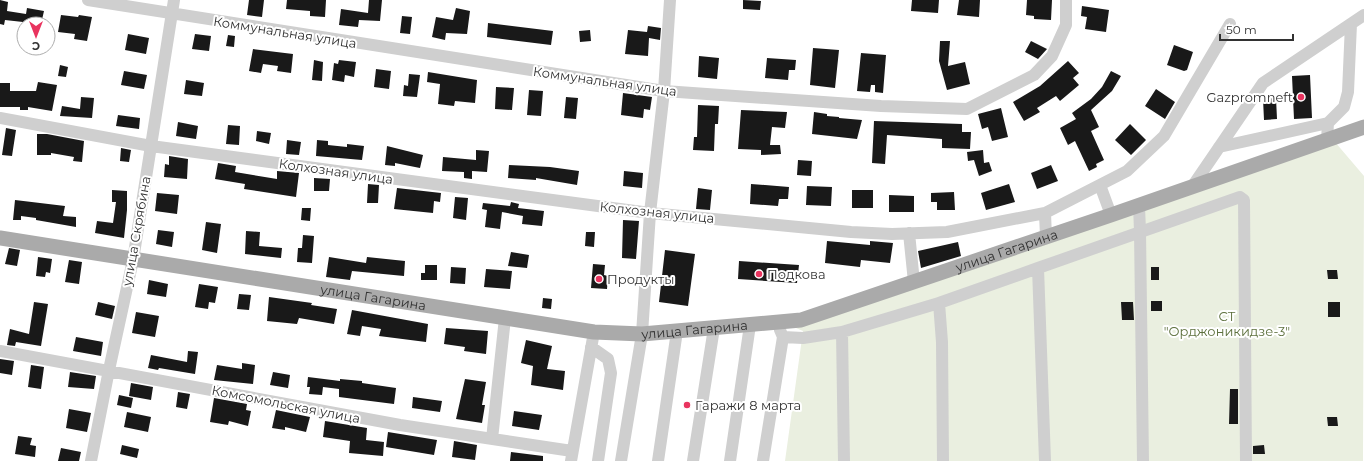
<svg xmlns="http://www.w3.org/2000/svg" width="1364" height="461" font-family="Montserrat,sans-serif">
	<style>
		.green { fill: #eaefe0 }
		.building { fill: #191919 }
		.lines { fill: none; stroke-linecap: round; stroke-linejoin: round }
		.minor { stroke: #cfcfcf; stroke-width: 12 }
		.major { stroke: #aaa; stroke-width: 15 }
		.poi-dot { fill: #e9345f; stroke: #fff; stroke-width: 1.5 }
		.labels { text-anchor: middle; stroke-width: 4; stroke-linejoin: round; paint-order: stroke }
		.street-label { font-size: 13px; fill: #323232; stroke: #fff }
		.poi-label { font-size: 13px; fill: #323232; stroke: #fff; text-anchor: start }
		.park-label { font-size: 13px; fill: #5d703d; stroke: #fff }
	</style>
	<rect width="100%" height="100%" fill="#fff"/>
	<!-- green -->
	<path class="green" d="M1335,142L1364,176L1363,461H785L803,331L796,328Z"/>
	<!-- building -->
	<path class="building" d="M0,0L8,2L7,11L26,14L27,8L44,11L41,24L5,20L4,25L0,24Z
		M249,0H264L262,17L247,15Z
		M287,0H326L325,17L310,16V11L286,9Z
		M369,0H382L380,21L359,20L358,27L339,25L341,9L368,13Z
		M743,0L761,1L760,10L743,9Z
		M912,0H939L938,13L911,11Z
		M959,0H980L979,17L957,15Z
		M1027,0H1052L1051,20L1034,19V16L1026,15Z
		M1082,6L1109,10L1106,32L1085,29L1087,17L1081,16Z
		M456,8L470,11L467,34L446,33L445,40L432,37L436,17L453,20Z
		M61,15L78,17L79,15L92,17L87,41L74,39L75,34L58,32Z
		M402,16L412,17L410,34L400,33Z
		M488,23L553,31L551,45L487,37Z
		M648,26L661,28L660,40L649,38L648,56L625,54L628,30L647,32Z
		M590,30L591,41L580,42L579,31Z
		M128,34L149,38L146,54L125,50Z
		M195,34L211,36L209,51L192,49Z
		M228,35L235,36L234,47L226,46Z
		M940,41H950L948,66L965,62L970,84L947,90L939,61Z
		M1031,41L1047,49L1038,59L1025,52Z
		M1174,45L1193,52L1187,70L1184,71L1167,65Z
		M813,48L839,50L835,88L810,85Z
		M253,49L293,54L291,73L277,71L278,66L263,64L261,73L249,71Z
		M861,53L886,55L883,93L875,92V85H871L870,92L857,91Z
		M699,56L719,58L717,79L698,77Z
		M767,58L796,60L795,70H789L788,80L765,78Z
		M314,60L323,62L322,81L312,80Z
		M339,60L356,62L354,77L345,75L344,82L332,80L334,63L338,64Z
		M1068,61L1079,73L1073,78L1079,85L1060,101L1056,96L1037,108L1040,112L1024,121L1013,102L1040,86Z
		M60,65L68,67L66,77L58,76Z
		M376,69L391,71L389,89L374,87Z
		M124,71L147,75L144,89L121,85Z
		M1111,71L1121,76L1112,91L1091,110L1099,127L1091,131L1104,160L1096,164L1097,167L1089,171L1075,141L1068,145L1060,128L1076,119L1072,113L1091,99L1102,87Z
		M428,72L477,80L475,103L455,101L454,106L438,104L440,84L427,82Z
		M409,74L420,75L417,97L403,96L404,85L408,86Z
		M1310,75L1312,118L1294,119L1292,76Z
		M186,80L204,83L202,96L184,94Z
		M38,82L57,85L52,111L28,107V110H20V107H0V83H10V91H36Z
		M496,87L514,88L512,110L495,109Z
		M1156,89L1175,102L1165,119L1145,106Z
		M529,90L543,91L541,116L527,115Z
		M623,93L652,97L650,110L644,109L643,118L621,115Z
		M81,97L94,98L92,118L60,116L62,106L80,109Z
		M566,97L578,98L576,119L564,118Z
		M1276,98L1277,119L1264,120L1263,99Z
		M698,105L719,106L718,124H715L714,151L693,150L694,137H697Z
		M1001,108L1008,137L992,141L988,127L982,129L978,114Z
		M741,110L787,112L785,128L772,127L770,145H780L781,154L761,155V150L738,149Z
		M814,112L827,114V116L839,117V118L862,120L857,139L812,134Z
		M118,115L140,118L139,129L116,126Z
		M874,121L962,124V132H971L970,149L942,148V139L887,135L885,164L872,163Z
		M178,122L198,126L196,139L176,136Z
		M1130,124L1146,140L1131,155L1115,140Z
		M228,125L240,126L239,145L226,144Z
		M6,128L16,130L12,156L2,155Z
		M257,131L271,133L269,144L256,141Z
		M37,134H47L84,141L82,162L73,161L74,157L51,153V155H37Z
		M287,140L301,142L299,155L286,154Z
		M317,140L328,141V145L347,147V144L364,146L362,160L316,156Z
		M387,146L423,155L420,168L395,163V166L385,165Z
		M121,148L131,150L129,162L120,161Z
		M476,150L489,151L487,172L472,171V179L464,178V172L442,171L443,157L476,160Z
		M983,150L984,163L989,162L992,171L979,176L974,160L968,161L967,152Z
		M169,156L188,159L187,179L164,177L165,164L169,165Z
		M798,160L812,161L811,176L797,175Z
		M218,163L236,166L235,172L277,179V171L299,173L296,197L244,189L245,184L215,179Z
		M509,165L550,167L579,171L577,185L536,178V180L508,178Z
		M1051,165L1058,181L1037,189L1031,173Z
		M624,171L643,173L642,188L623,186Z
		M314,178L330,179L329,191H314Z
		M368,184L379,185L378,203H367Z
		M751,184L789,187L788,199H779L778,206L750,204Z
		M1009,184L1015,202L986,210L981,193Z
		M807,186L832,187L831,206L806,205Z
		M397,188L441,193L440,202L434,201L433,213L394,209Z
		M698,188L712,190L710,210L696,209Z
		M112,190L127,191V210L124,238L95,233L97,221L113,223L116,202H112Z
		M852,190H873V208H852Z
		M954,192L955,210H937V202H931V193Z
		M157,193L179,195L177,214L155,211Z
		M889,195L914,196V212H889Z
		M455,197L468,198L466,220L453,218Z
		M15,200L65,206L63,216L76,217V227L36,220V218L21,216V220H13Z
		M511,202L519,204L518,208L544,211L542,226L522,224L523,216L502,212L500,229L485,227L487,210L482,209L483,203L510,206Z
		M302,208H311L310,221L301,220Z
		M623,220L639,221L636,259L622,258Z
		M206,222L221,224L217,253L202,250Z
		M158,230L174,232L172,247L156,244Z
		M246,231L260,232L259,246L282,248L281,258L245,254Z
		M586,232H595L594,247L585,246Z
		M303,235L314,236L312,263L297,262L298,248H302Z
		M827,241L870,245V241L893,243L890,263L861,260L860,267L825,263Z
		M958,242L961,256L921,268L918,251Z
		M9,248L20,250L17,266L5,264Z
		M665,250L695,254L688,306L659,302Z
		M511,252L529,255L527,268L508,266Z
		M38,257L52,259L50,273L46,272L45,277L36,276Z
		M329,257L366,263L367,257L405,261L404,276L352,271L350,280L326,277Z
		M69,260L82,262L79,284L65,282Z
		M739,261L799,265L797,283L738,279Z
		M593,264L605,265L604,275L608,276L607,289L591,288Z
		M425,265H437V280H421V273H425Z
		M451,267L466,268L465,284L450,283Z
		M1151,267H1159V280H1151Z
		M486,269L512,271L510,289L484,287Z
		M1327,270H1337L1338,279H1328Z
		M149,280L168,284L166,297L147,294Z
		M199,284L218,287L215,303L209,302L208,309L195,307Z
		M239,294L251,295L249,310L237,309Z
		M269,297L312,303L311,305L337,309L334,324L299,318L297,324L267,321Z
		M543,298L552,299L551,309L542,308Z
		M1151,301H1162V311H1151Z
		M34,302L48,304L41,346L16,342L15,346L7,345L10,329L29,334Z
		M98,302L115,306L112,319L95,315Z
		M1121,302H1133L1134,320H1122Z
		M1328,302H1340V317H1328Z
		M352,310L428,324L426,342L379,336L381,329L362,326L360,336L347,334Z
		M136,312L159,316L155,337L132,333Z
		M446,328L488,331L486,354L464,351L465,347L444,344Z
		M76,337L103,342L101,356L73,351Z
		M526,340L552,346L547,369L565,371L563,390L531,385L533,366L521,363Z
		M188,351L198,352L195,374L159,368L158,370L148,368L151,355L187,362Z
		M0,359L14,361L12,375L0,373Z
		M242,363L255,365L253,384L214,380L217,365L242,369Z
		M31,365L44,367L41,389L28,387Z
		M70,372L96,376L94,389L68,387Z
		M273,372L290,375L288,388L270,385Z
		M308,377L340,381V379L362,381V383L396,388L394,404L339,397V389L323,387L322,395L309,394L310,387H307Z
		M465,379L486,382L482,405H485L482,423L456,419Z
		M131,383L153,387L151,400L129,396Z
		M1230,389H1238V424H1229Z
		M178,392L190,394L187,409L176,407Z
		M119,395L133,398L131,408L117,405Z
		M413,397L442,401L440,412L412,408Z
		M214,398L247,404L246,410L251,411L248,426L229,421L228,425L210,422Z
		M69,409L91,413L87,432L66,428Z
		M276,410L310,417L306,432L285,427V430L272,428Z
		M514,411L542,415L539,430L512,426Z
		M127,412L151,417L148,432L124,427Z
		M1327,417H1337L1338,426H1328Z
		M325,421L367,428L366,440L384,442L383,456L349,453L350,441L323,437Z
		M388,432L437,440L434,455L386,447Z
		M18,436L32,438L30,445L36,446L35,457L15,454Z
		M454,441L477,445L475,460L452,457Z
		M122,445L139,449L137,458L120,454Z
		M1264,445L1265,454H1253V446Z
		M61,448L81,452L79,461H58Z
		M511,452L543,456V461H510Z"/>
	<g class="lines">
		<!-- minor -->
		<path class="minor" d="M88,0L664,91L881,106L967,109L1034,75L1052,56L1066,25V0
			M0,118L151,146L650,213L851,232L892,234L947,232L1045,213L1127,171L1164,136L1230,24
			M1327,140L1328,123L1344,107L1348,92L1351,24
			M1219,147L1328,123
			M1100,185L1111,215
			M1192,187L1263,83L1364,15
			M1139,206L1140,231L1143,461
			M1045,213L1046,237
			M909,233L914,282
			M780,330L783,337L803,338L842,332
			M591,347L608,359L611,373L598,461
			M0,351L400,425L572,451
			M492,439L505,318
			M91,461L109,370L133,260L174,0
			M571,461L594,332
			M621,461L642,334L650,213L664,91L670,0
			M658,461L677,331
			M693,461L714,328
			M730,461L750,325
			M763,461L783,337
			M844,461L842,332L939,303
			M943,461L942,342L939,303L1038,268
			M1045,461L1038,268L1240,197L1244,200L1246,461"/>
		<!-- major -->
		<path class="major" id="s1" d="M0,238L594,332L642,334L801,320L1111,215L1364,127"/>
	</g>
	<!-- markers -->
	<g class="poi-dot">
		<circle cx="1301" cy="97" r="4"/>
		<circle cx="759" cy="274" r="4"/>
		<circle cx="599" cy="279" r="4"/>
		<circle cx="687" cy="405" r="4"/>
	</g>
	<g class="labels">
		<!-- street labels -->
		<g class="street-label">
			<text transform="translate(285 32) rotate(9)" y="5">Коммунальная улица</text>
			<text transform="translate(605 81) rotate(8)" y="5">Коммунальная улица</text>
			<text transform="translate(336 171) rotate(8)" y="5">Колхозная улица</text>
			<text transform="translate(657 212) rotate(6)" y="5">Колхозная улица</text>
			<text transform="translate(136 231) rotate(-80)" y="5">улица Скрябина</text>
			<text dy="5" stroke="none"><textPath href="#s1" startOffset="1026">улица Гагарина</textPath></text>
			<text dy="5" stroke="none"><textPath href="#s1" startOffset="378">улица Гагарина</textPath></text>
			<text dy="5" stroke="none"><textPath href="#s1" startOffset="702">улица Гагарина</textPath></text>
			<text transform="translate(286 404) rotate(11)" y="5">Комсомольская улица</text>
		</g>
		<!-- poi labels -->
		<g class="poi-label">
			<text x="1293" y="102" text-anchor="end">Gazpromneft</text>
			<text x="767" y="279">Подкова</text>
			<text x="607" y="284">Продукты</text>
			<text x="695" y="410">Гаражи 8 марта</text>
		</g>
		<!-- park labels -->
		<g class="park-label">
			<text x="1227" y="321">СТ<tspan x="1227" dy="15">"Орджоникидзе-3"</tspan></text>
		</g>
	</g>
	<!-- north arrow -->
	<g transform="translate(36 36) rotate(180)"><circle r="19" fill="#ffffff" stroke="#adadad"/>
	<path d="M0-3L7 15L0 10L-7 15Z" fill="#e9345f"/>
	<text y="-6" font-size="11" font-weight="bold" text-anchor="middle" fill="#323232">С</text>
	</g>
	<!-- scale -->
	<path d="M1220 34v6h73v-6" fill="none" stroke="#323232" stroke-width="2"/>
	<text x="1226" y="34" font-size="12" fill="#323232" stroke="#ffffff" stroke-width="3" paint-order="stroke">50 m</text>
</svg>
